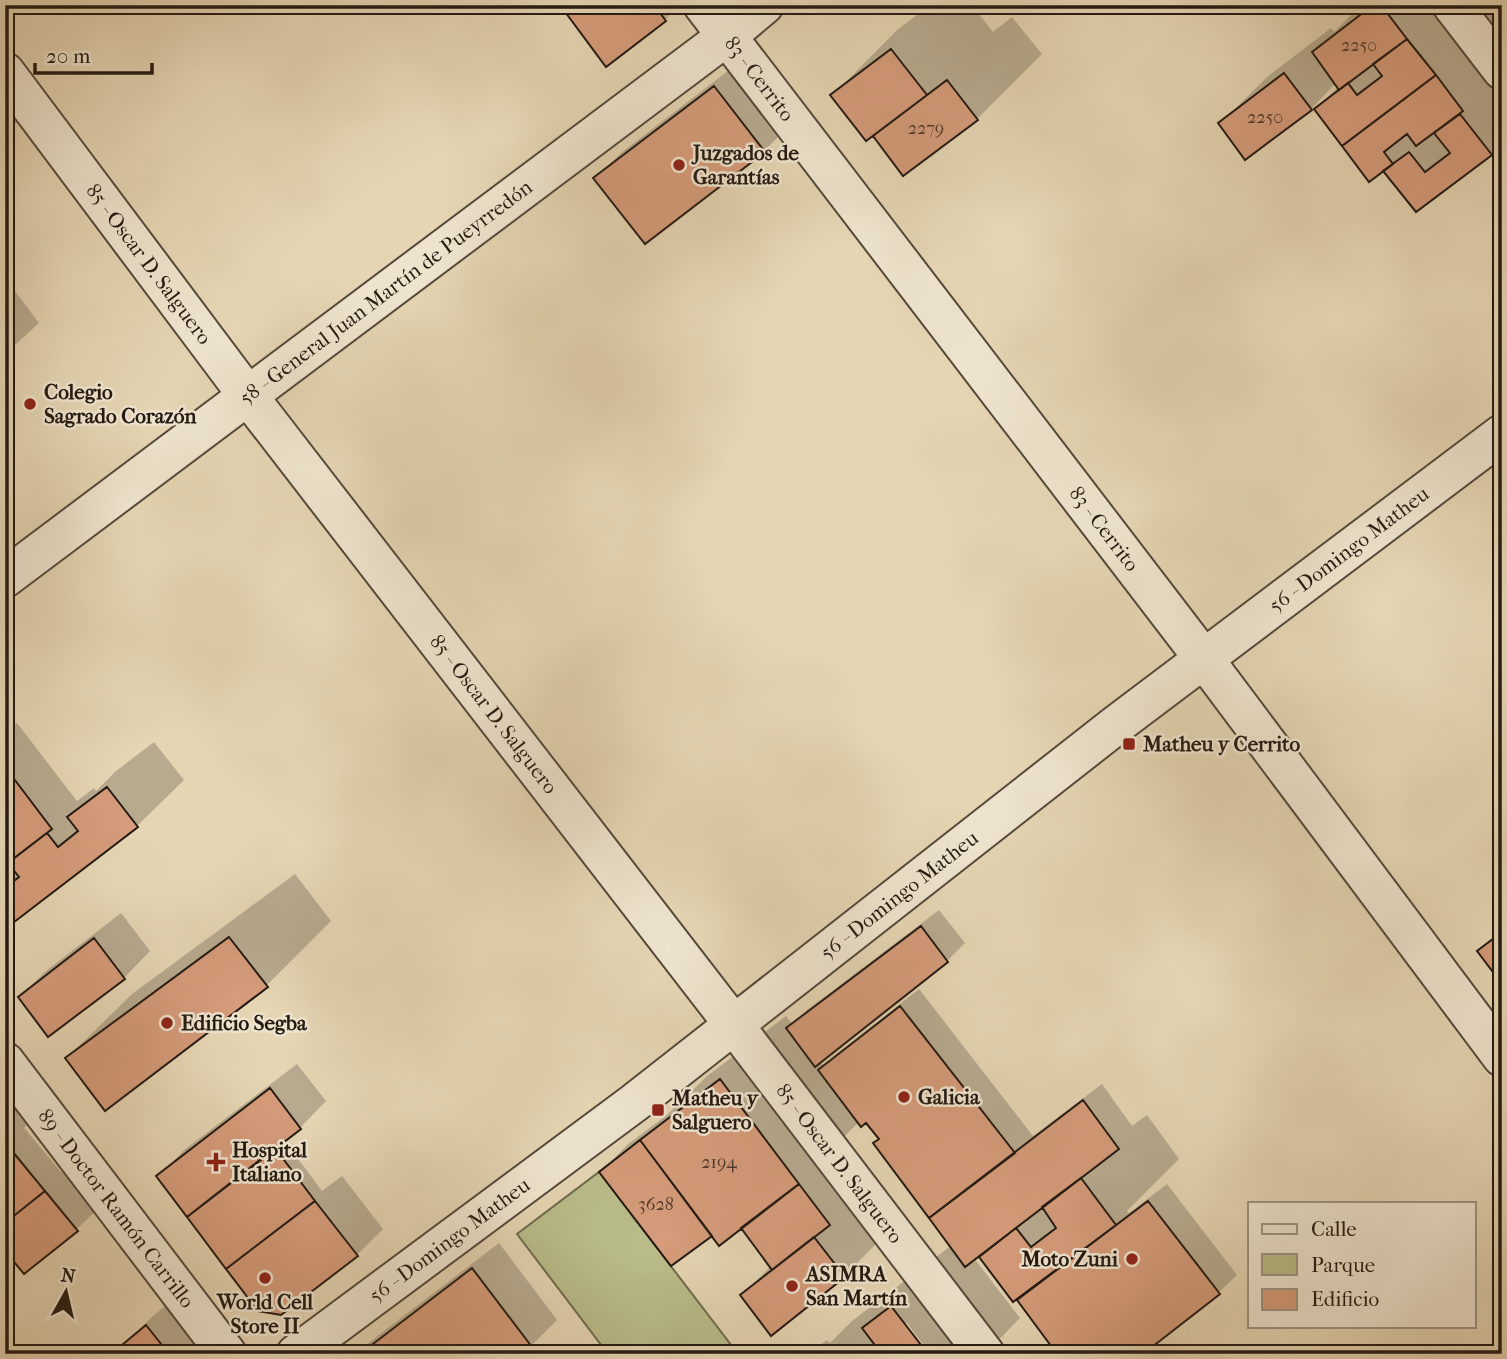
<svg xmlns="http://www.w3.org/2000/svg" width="1507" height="1359" font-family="'IM FELL French Canon',serif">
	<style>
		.green { fill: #b9bc89; stroke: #6e6b4e; stroke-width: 2 }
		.shadow { fill: #0003 }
		.building { fill: #d59b7a; stroke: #241a12; stroke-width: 2 }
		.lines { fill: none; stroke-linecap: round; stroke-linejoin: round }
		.minor-casing { stroke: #54493a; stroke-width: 42 }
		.minor { stroke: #eee4ce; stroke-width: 38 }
		.poi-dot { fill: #8f2418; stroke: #eee4ce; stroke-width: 2.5 }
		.labels { text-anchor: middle; stroke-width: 5; stroke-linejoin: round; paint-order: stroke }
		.number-label { font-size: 18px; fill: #503a2c }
		.street-label { font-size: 21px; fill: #241a12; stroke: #eee4ce }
		.poi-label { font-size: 21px; font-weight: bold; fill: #241a12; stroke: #eee4ce; text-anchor: start }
	</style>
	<rect width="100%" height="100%" fill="#e5d5b3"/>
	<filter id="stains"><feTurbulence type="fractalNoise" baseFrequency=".00286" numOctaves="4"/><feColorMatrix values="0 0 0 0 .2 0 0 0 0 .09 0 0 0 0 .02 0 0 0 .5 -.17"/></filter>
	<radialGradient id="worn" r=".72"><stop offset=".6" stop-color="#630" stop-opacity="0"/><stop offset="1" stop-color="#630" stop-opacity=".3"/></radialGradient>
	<!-- green -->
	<path class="green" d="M599,1172L738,1354H608L517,1234Z"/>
	<!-- shadow -->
	<path class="shadow" d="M563,5H679L665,20L606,65Z
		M930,5H972L993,32L1012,17L1042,54L977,119L904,174L873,134L833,95L897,30Z
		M1361,5H1496L1502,13V143L1491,154L1416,209L1384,169L1316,109L1339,86L1336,83L1311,109L1221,123L1267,77L1331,28L1334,32Z
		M741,61L790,125L764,151L596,178L622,152Z
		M5,73L32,108L5,134Z
		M5,278L39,323L5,354Z
		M17,723L77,801L94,788L96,791L116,771L154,742L184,780L137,826L5,927V732Z
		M295,874L331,921L266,986L67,1058L132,994Z
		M939,910L965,943L947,961L820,1061L824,1067L838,1053L919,989L1033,1136L1102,1084L1132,1126L1147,1115L1179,1159L1127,1211L1129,1213L1167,1184L1237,1275L1219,1292L1140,1354L1019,1300L1028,1291L986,1249L974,1258L1020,1318L985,1354H930L907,1323L904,1325L926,1354H808L827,1340L830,1343L852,1321L952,1245L880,1138L867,1120L859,1122L815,1165L845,1204L861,1192L890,1230L844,1276L742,1295L771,1266L741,1226L712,1234L601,1172L627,1145L668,1114L707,1076L786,1016L793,1025L806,1011Z
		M121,913L150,951L124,978L20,997L46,971Z
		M1502,929V981L1479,951Z
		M297,1064L326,1101L300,1128L284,1140L322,1191L342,1176L383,1229L357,1255L158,1177L184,1150Z
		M5,1070L41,1111L24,1128L62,1173L80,1159L111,1196L77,1229L24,1271L5,1250Z
		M499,1243L557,1320L531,1346L521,1354H354Z
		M181,1293L218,1354H122L119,1350L153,1316Z"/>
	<!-- building -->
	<path class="building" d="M560,5H654L666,21L606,67Z
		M1373,5H1381L1407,39L1339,90L1312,52Z
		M1407,39L1436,75L1342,146L1314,109L1348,83L1357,95L1382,76L1373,64Z
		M891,49L927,95L866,141L830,95Z
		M1284,73L1312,110L1245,160L1218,123Z
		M1436,75L1463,111L1416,146L1407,134L1384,152L1393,164L1369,182L1342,146Z
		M947,80L978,120L903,176L873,136Z
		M714,86L765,152L645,244L593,178Z
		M1460,114L1492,155L1416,212L1383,171L1409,152L1425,172L1450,153L1434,133Z
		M5,767L52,829L5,865Z
		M107,787L138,827L5,929V888L19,877L8,863L47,833L58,847L78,831L67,817Z
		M921,926L948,962L815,1067L786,1028Z
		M1502,932V984L1477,951Z
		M229,937L268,987L105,1111L65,1058Z
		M94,938L125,979L48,1037L18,997Z
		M900,1006L1015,1153L929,1218L873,1143L879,1139L866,1123L861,1127L818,1070Z
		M720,1079L799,1184L719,1246L640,1140Z
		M270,1088L301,1129L187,1217L156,1176Z
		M1083,1100L1119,1149L965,1267L929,1218Z
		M640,1140L712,1236L671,1266L599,1172Z
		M8,1146L45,1191L5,1223V1149Z
		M275,1148L315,1201L226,1269L187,1217Z
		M1081,1178L1116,1225L1013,1302L979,1257L1016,1228L1031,1247L1056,1228L1042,1207Z
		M799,1184L830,1225L772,1270L741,1228Z
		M45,1191L78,1231L24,1274L6,1252L5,1253V1223Z
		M315,1201L358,1256L281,1315L258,1311L226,1269Z
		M1148,1201L1220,1294L1143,1354H1057L1017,1300Z
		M814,1237L845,1277L771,1336L740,1295Z
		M472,1268L532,1347L524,1354H360Z
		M891,1306L928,1354H878L880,1352L862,1328Z
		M146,1325L169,1354H120L116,1350Z
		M839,1345L845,1354H827Z"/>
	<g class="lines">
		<defs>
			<g id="minor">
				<path id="s1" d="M703,5L1204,659L1502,1057"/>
				<path d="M1452,5L1502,70"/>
				<path id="s2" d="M5,72L248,396L734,1025L985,1354"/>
				<path id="s3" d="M5,578L727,36L764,5"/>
				<path id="s4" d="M5,1062L227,1354"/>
				<path id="s5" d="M296,1354L634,1103L1116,725L1502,434"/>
			</g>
		</defs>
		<!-- minor casing -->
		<use href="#minor" class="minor-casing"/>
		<!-- minor -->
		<use href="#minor" class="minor"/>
	</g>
	<!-- markers -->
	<g class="poi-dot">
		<circle cx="679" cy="165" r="7"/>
		<circle cx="30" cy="404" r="7"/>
		<rect x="1122" y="737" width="14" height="14" rx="3.5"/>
		<circle cx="167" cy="1023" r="7"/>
		<circle cx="904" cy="1097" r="7"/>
		<rect x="651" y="1103" width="14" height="14" rx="3.5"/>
		<path d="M212.5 1151.5h7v7h7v7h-7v7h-7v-7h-7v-7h7z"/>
		<circle cx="1132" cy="1259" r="7"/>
		<circle cx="265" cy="1278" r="7"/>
		<circle cx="792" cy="1286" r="7"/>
	</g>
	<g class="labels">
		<!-- number labels -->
		<g class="number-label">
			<text x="1359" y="51">2250</text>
			<text x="1265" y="123">2250</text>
			<text x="926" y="134">2279</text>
			<text x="719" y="1168">2194</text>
			<text x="656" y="1210">3628</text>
		</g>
		<!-- street labels -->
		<g class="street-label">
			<text dy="7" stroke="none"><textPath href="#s1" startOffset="93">83 - Cerrito</textPath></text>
			<text dy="7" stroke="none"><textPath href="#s2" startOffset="240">85 - Oscar D. Salguero</textPath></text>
			<text dy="7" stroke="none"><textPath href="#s3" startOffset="476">58 - General Juan Martín de Pueyrredón</textPath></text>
			<text dy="7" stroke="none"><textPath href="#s1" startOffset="660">83 - Cerrito</textPath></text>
			<text dy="7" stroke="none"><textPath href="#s5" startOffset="1325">56 - Domingo Matheu</textPath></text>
			<text dy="7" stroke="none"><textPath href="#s2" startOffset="807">85 - Oscar D. Salguero</textPath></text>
			<text dy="7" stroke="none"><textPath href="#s5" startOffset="758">56 - Domingo Matheu</textPath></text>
			<text dy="7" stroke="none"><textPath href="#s2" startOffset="1374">85 - Oscar D. Salguero</textPath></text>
			<text dy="7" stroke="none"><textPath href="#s4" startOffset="184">89 - Doctor Ramón Carrillo</textPath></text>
			<text dy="7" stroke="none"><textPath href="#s5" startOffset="191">56 - Domingo Matheu</textPath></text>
		</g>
		<!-- poi labels -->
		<g class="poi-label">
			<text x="693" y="160">Juzgados de<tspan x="693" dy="24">Garantías</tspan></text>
			<text x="44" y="399">Colegio<tspan x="44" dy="24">Sagrado Corazón</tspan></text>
			<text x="1143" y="751">Matheu y Cerrito</text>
			<text x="181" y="1030">Edificio Segba</text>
			<text x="918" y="1104">Galicia</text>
			<text x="672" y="1105">Matheu y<tspan x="672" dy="24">Salguero</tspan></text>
			<text x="232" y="1157">Hospital<tspan x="232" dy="24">Italiano</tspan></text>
			<text x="1118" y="1266" text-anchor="end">Moto Zuni</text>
			<text x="806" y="1281">ASIMRA<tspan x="806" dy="24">San Martín</tspan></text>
			<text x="265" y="1309" text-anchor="middle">World Cell<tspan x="265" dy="24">Store II</tspan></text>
		</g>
	</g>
	<!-- margin -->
	<rect width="1507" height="1359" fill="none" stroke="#e5d5b3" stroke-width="28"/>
	<rect x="7" y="7" width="1493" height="1345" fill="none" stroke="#241a12" stroke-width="3.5"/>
	<rect x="14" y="14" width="1479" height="1331" fill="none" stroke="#241a12" stroke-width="2"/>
	<!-- legend -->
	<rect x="1248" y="1202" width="228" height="126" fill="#eee4ce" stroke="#9d9383" stroke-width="2"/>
	<rect x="1262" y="1224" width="35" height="10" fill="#eee4ce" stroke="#9d9383" stroke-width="2"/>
	<text x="1311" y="1236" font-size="21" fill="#241a12">Calle</text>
	<rect x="1262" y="1254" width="35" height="21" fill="#b9bc89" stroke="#9d9383" stroke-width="2"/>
	<text x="1311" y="1272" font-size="21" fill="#241a12">Parque</text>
	<rect x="1262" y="1289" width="35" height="21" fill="#d59b7a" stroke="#9d9383" stroke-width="2"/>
	<text x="1311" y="1306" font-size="21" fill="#241a12">Edificio</text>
	<!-- north arrow -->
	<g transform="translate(66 1292) rotate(8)" stroke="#eee4ce" stroke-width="5" paint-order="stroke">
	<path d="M0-5L12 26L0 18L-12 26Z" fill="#241a12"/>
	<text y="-10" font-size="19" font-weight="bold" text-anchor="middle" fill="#241a12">N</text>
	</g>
	<!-- scale -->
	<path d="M35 63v10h117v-10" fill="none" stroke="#241a12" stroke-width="3.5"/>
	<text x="46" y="63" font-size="21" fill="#241a12" stroke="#eee4ce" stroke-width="5" paint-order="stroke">20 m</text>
	<rect width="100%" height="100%" filter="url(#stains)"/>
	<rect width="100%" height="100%" fill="url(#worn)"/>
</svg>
